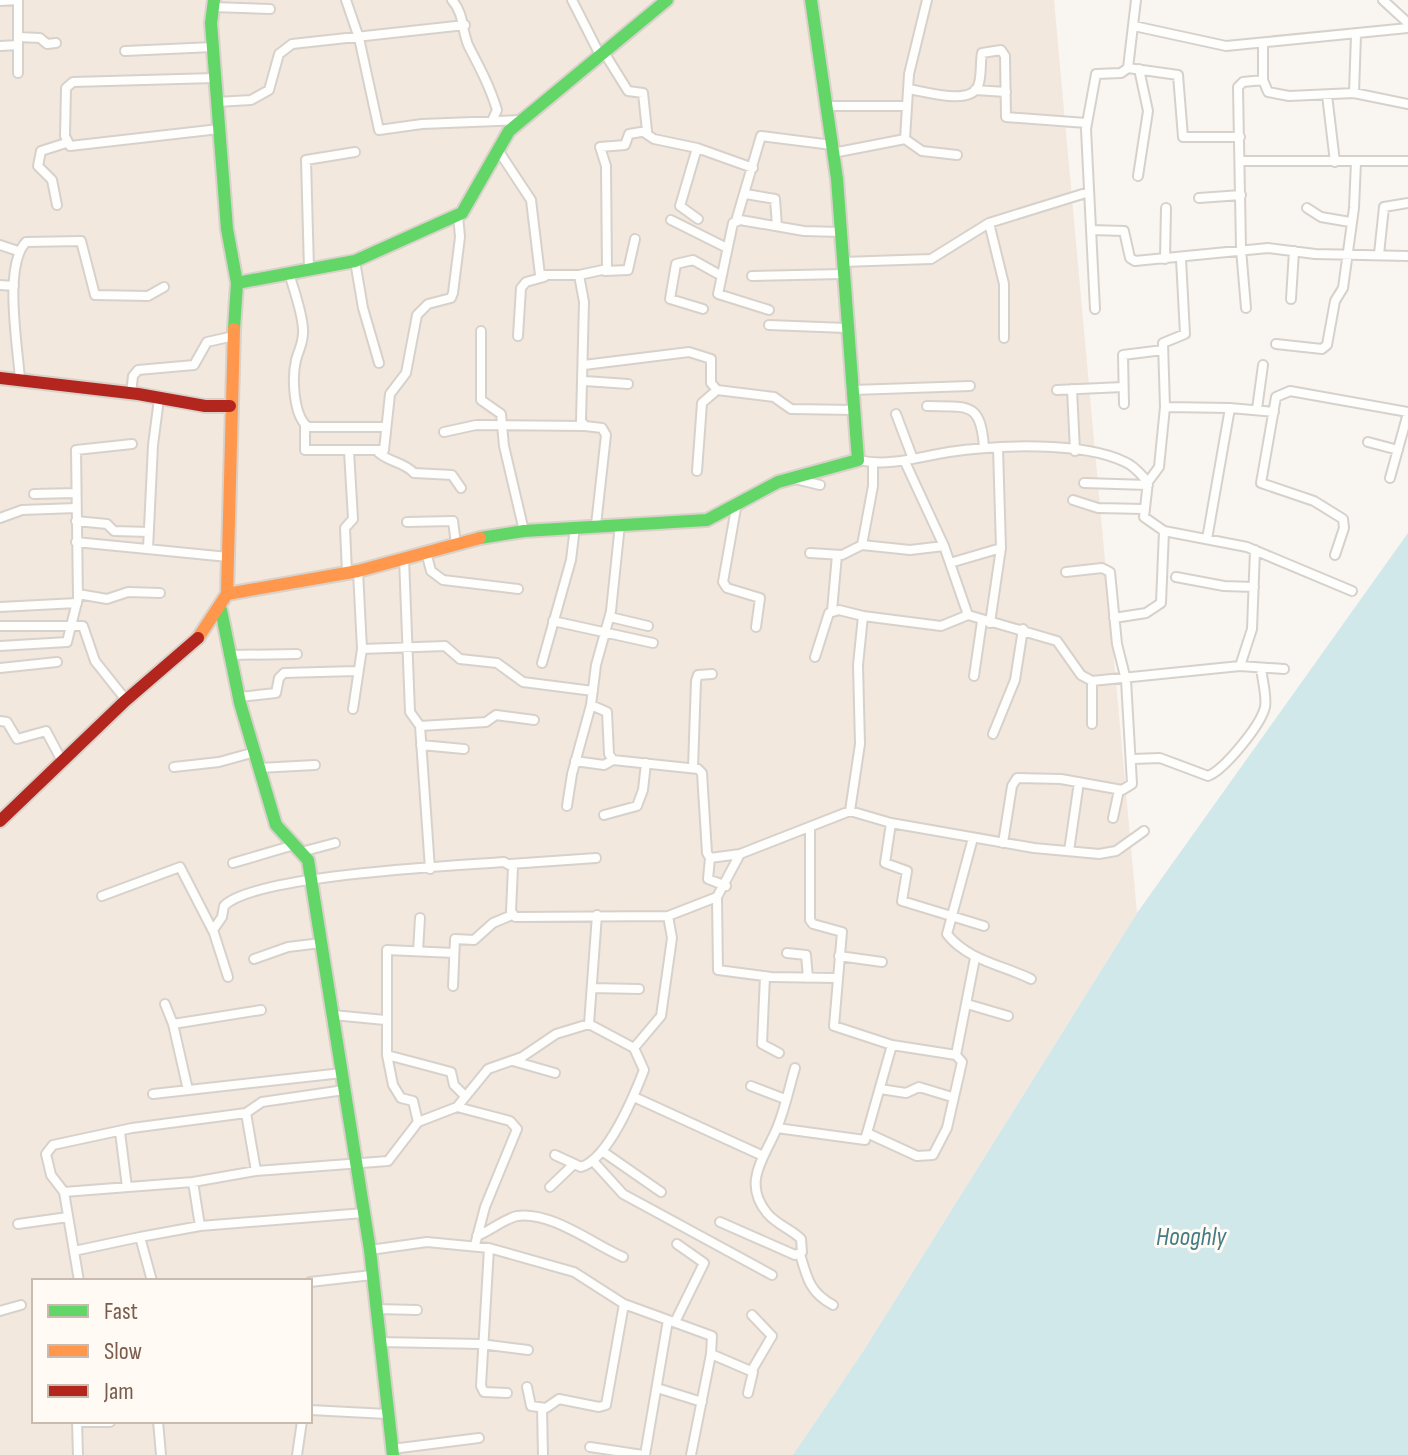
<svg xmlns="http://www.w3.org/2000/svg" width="1408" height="1455" font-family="'Sofia Sans Condensed',sans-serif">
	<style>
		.residential { fill: #f2e8de; fill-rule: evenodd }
		.water { fill: #d0e8ea }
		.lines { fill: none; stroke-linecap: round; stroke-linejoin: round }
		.street-casing { stroke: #d7d1cb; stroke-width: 12 }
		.fast-casing { stroke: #d9d2cb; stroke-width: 16 }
		.slow-casing { stroke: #d9d2cb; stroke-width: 16 }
		.jam-casing { stroke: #d9d2cb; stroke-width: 16 }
		.street { stroke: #fefefd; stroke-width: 8 }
		.fast { stroke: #63d668; stroke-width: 12 }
		.slow { stroke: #ff974d; stroke-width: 12 }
		.jam { stroke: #b3261e; stroke-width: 12 }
		.labels { text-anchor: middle; stroke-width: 6; stroke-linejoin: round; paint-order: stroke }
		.water-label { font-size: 26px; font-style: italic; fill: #437c86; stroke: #fffaf3 }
	</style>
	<rect width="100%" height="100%" fill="#f9f5f0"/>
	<!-- residential -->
	<path class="residential" d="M0,0H1054L1137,913L864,1350L793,1455H0ZM34,1281H310V1421H34Z"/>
	<!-- water -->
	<path class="water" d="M1408,533V1455H793L864,1350L1137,913Z"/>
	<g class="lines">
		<defs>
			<path id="street" d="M346,0L359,38L379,130L422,124L520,120
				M452,0C465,15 461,30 469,47C480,68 490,87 497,110L492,121
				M572,0L601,57
				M1383,0L1408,23
				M0,1L18,0
				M213,7L270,9
				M1134,26L1226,46L1408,28
				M18,37L40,38L47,44L56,43
				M1263,43V80L1268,92L1289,96L1354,93L1408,104
				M0,46L18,45
				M125,51L213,47
				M1128,68L1178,75L1183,137H1240
				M18,73V0
				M215,78L73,82L66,88L65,136L70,146L219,129
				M908,89C924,91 970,106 978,86C982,77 980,63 982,53L1001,50L1005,56L1006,117L1086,123
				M975,90L1006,92
				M1354,93L1356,35
				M1327,95L1335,162
				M217,102L251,100L269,90L279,54L292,44L465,25
				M825,106H907
				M645,133L654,139L697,148L680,206L698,219
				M905,139L922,151L957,155
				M697,148L753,168
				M498,150L531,200L540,275H579L607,269L606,166L600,147L625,145L629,134L647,131L643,93L628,91L605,54
				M833,153L905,139L909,74L927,0
				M1241,161H1408
				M1138,176L1148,111L1139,69
				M746,194L775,199L777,226
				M1199,198L1241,195
				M57,205L52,180L38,166L41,151L66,143
				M1307,208L1321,217L1350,222
				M671,220L727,248
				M736,221L761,136L832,145
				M989,223L1004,284V338
				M1091,230L1124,231L1130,258L1135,261L1268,248L1315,254L1408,256
				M0,245L18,251
				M1379,254L1384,207L1408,203
				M1165,259L1166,208
				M1181,259L1185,334L1163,343L1165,407L1159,467L1148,482L1144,517L1164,531L1247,547L1352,591
				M355,261L363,308L379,363
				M842,262L931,259L989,223L1089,192
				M309,269L306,160L355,152
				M605,271L628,270L635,239
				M289,273C294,291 302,311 303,329C304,343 299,348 296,360C292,377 293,416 308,427H386
				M579,275L584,302L581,421L585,426L602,428L606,435L596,525
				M752,276L842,274
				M0,285L14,286
				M1291,299L1294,251
				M1246,308L1241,249L1238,87L1243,82L1263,80
				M703,309L670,299L676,264L693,260L720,275
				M1095,309L1086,129L1096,74L1121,73L1128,68L1136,0
				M769,310L718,294L733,223L740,220L804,231L840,232
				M769,325L846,328
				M481,331V400L501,414L504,446L524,531
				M518,336L521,288L526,282L544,277
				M1276,344L1322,349L1327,345L1335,301L1343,288L1354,208L1356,162
				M584,365L689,352L711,359V383L717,390L774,397L791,409L854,410
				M20,380C18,347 3,266 26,242L81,241L95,295L148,296L164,287
				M585,381L628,384
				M1072,389L1075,451
				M853,390L970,386
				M1057,390L1123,387
				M131,393L133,376L138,370L194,365L207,342L234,336
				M1124,404L1123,355L1163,350
				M927,406C968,407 981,401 984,448
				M1165,407L1230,408L1207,539
				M1230,408L1274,412
				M1257,409L1263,365
				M896,414L913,459
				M305,426V450H384L390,394L406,373L417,315L428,304L451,298L453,293L460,237L458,215
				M444,432L476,425L585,426
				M1368,442L1398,450
				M379,453C391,463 404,462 414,473L452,475L461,488
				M858,460C889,467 918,457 949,452C995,445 1083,441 1125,462C1135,466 1141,475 1148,482
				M905,462L944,546L968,615L1057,641L1081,675L1092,681L1240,666L1252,629L1255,550
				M697,471L702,403L717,390
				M791,478L820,485
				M1390,478L1408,413
				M1084,483L1148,485
				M34,494L75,493
				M1073,500L1098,508L1144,509
				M736,508L723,582L727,588L760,598L756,627
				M0,518L22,510L76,508
				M76,521L107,524L114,531L149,532
				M407,522L453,521L456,544
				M76,542L228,557
				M862,545L873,486V464
				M148,549L153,445L159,399
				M426,552L431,571L443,580L518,589
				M810,553L842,555L862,545L910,550L944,546
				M1335,555L1344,528L1343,519L1314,501L1261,483L1276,397L1290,391L1408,412
				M404,558L410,712L420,726L430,869
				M950,563L1001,548
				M347,573L345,528L353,519L349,451
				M1176,577L1224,586L1254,587
				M78,594L107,599L128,592L160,593
				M0,607L77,603
				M832,611L837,555
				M863,616L941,626L968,615
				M610,617L648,626
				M1114,618L1146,613L1161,603L1164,531
				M553,621L653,643
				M990,623L1001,548L998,448
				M0,626H83L95,661L126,700
				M0,646L67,642L78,598L76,450L132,444
				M362,649L445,646L460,659L497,663L523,682L593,691
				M230,655L297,654
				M815,657L829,613L839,610L863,616L858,665L860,744L850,811
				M542,663L571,560L575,527
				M1240,666L1284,669
				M0,668L57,662
				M974,676L982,621
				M239,697L276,693L279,678L284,673L356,671
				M591,705L607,712L609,754L613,760L698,769L702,773L707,853L710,858L740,854
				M353,709L362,649L358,571
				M0,721L7,722L17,739L46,731L62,761
				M1092,724V681
				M420,726L486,722L496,715L534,720
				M993,734L1015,680L1023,629
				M421,745L464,749
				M1133,759L1160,758L1208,776C1224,770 1261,725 1265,707C1267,695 1262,679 1261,668
				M575,761L604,765L613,760
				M174,767L219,762L255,752
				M259,768L315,765
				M693,768L696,681L698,675L712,674
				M567,806L572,774L591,705L596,665L611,611L620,524
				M604,815L637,806L643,790L646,763
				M1113,818L1119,790
				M891,823L1034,848L1099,854L1116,851L1144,831
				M810,829V920L813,924L842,932L834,1026L892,1045L956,1055L975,958
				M973,838L947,934C967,960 1002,965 1031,979
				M1003,843L1012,786L1017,778L1061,779L1122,790L1132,784L1126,680L1117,644L1110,572L1102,568L1066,572
				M1069,851L1079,782
				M301,852L335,843
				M710,858L708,879L726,886
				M233,863L294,845
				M510,864L596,858
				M102,896L180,867L213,931
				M717,897L718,970L771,977L836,978
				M418,951L420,918
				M787,953L806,955L808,978
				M839,956L882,962
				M254,959L288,947L321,943
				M765,976L762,1044L779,1053
				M228,977L213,930L222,917L224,906C254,875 453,866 504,862L513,867L511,911L515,917L668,916L717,897L740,854L850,811L891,823L885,863L907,871L902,901L984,926
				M453,986L455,939L474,940L493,923L512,915
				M592,988L639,989
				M165,1004L173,1024L188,1090
				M967,1004L1008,1016
				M333,1015L385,1020
				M173,1024L261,1010
				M589,1024L597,915
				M634,1048L661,1016L672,938L668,916
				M387,1055L451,1072L454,1085L464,1095
				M513,1061L555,1073
				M751,1086L785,1099
				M880,1089L906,1093L919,1087L952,1097
				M153,1094L342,1073
				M634,1097L761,1155
				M457,1107L488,1069L522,1057L556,1034L589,1024L634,1048L644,1070C634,1096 608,1159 581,1167L555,1155
				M246,1113L256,1171
				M418,1122L413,1101L401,1098L393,1085L387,1055V950L454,953
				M777,1128L865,1140L892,1045
				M120,1132L127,1187
				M867,1133L917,1156L933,1155L947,1128L962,1062L956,1055
				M602,1151L661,1192
				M593,1161L623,1194L772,1275
				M193,1182L200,1226
				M550,1187L573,1165
				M64,1192L193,1182L256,1171L388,1161L418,1122L457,1107L510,1121L517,1129L485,1207L475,1245
				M720,1222L795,1255L802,1252L801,1239C791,1229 777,1225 767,1213C742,1182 764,1159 777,1128C785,1109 789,1088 795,1068
				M18,1224L68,1217
				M477,1236C490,1231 504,1219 517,1216C551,1211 593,1244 623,1257
				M489,1248L481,1386L484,1392L507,1393
				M370,1250L427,1242L489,1248L574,1272L624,1304L712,1336L711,1354L753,1372L748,1393
				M74,1251L140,1237
				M800,1254C807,1278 810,1293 833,1305
				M79,1281L64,1192L51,1175L46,1154L53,1145L132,1128L246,1113L262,1102L344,1090
				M152,1281L140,1237L200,1226L364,1213
				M310,1282L372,1275
				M376,1309L417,1310
				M0,1311L21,1305
				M675,1322L704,1263L677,1244
				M379,1342L481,1344L528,1350
				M752,1370L772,1336L752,1315
				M527,1387L531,1406L546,1408L559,1399L599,1407L606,1405L624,1304
				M657,1388L702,1402
				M542,1408L543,1455
				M310,1410L387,1414
				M77,1421L78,1455
				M158,1421L161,1455
				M77,1422H110
				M590,1447L643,1455
				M392,1449L479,1438
				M297,1455L302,1421
				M645,1455L668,1320
				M691,1455L711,1354"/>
			<path id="fast" d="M214,0L211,23L227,229L237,283
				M234,329L237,283L355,261L462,213L509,131L667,0
				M480,538L524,531L707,520L778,482L858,460L837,179L811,0
				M221,610L240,703L276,825L308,860L370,1250L393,1455"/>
			<path id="slow" d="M227,594L358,571L480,538
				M198,638L227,594L234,329"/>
			<path id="jam" d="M0,378L138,394L205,406H230
				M0,821L125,701L198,638"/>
		</defs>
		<!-- street casing -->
		<use href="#street" class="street-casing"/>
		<!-- fast casing -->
		<use href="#fast" class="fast-casing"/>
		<!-- slow casing -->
		<use href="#slow" class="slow-casing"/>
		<!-- jam casing -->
		<use href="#jam" class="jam-casing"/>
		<!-- street -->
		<use href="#street" class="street"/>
		<!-- fast -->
		<use href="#fast" class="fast"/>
		<!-- slow -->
		<use href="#slow" class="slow"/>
		<!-- jam -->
		<use href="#jam" class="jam"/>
	</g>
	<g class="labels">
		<!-- water labels -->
		<g class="water-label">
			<text x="1191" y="1245">Hooghly</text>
		</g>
	</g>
	<!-- legend -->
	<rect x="32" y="1279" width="280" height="144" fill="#fffaf3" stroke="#cabbb1" stroke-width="2"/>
	<rect x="48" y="1305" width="40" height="12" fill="#63d668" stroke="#cabbb1" stroke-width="2"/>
	<text x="104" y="1319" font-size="24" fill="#7a5c4d">Fast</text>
	<rect x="48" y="1345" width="40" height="12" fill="#ff974d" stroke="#cabbb1" stroke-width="2"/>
	<text x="104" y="1359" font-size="24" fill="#7a5c4d">Slow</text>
	<rect x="48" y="1385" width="40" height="12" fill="#b3261e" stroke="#cabbb1" stroke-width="2"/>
	<text x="104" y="1399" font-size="24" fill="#7a5c4d">Jam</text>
</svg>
